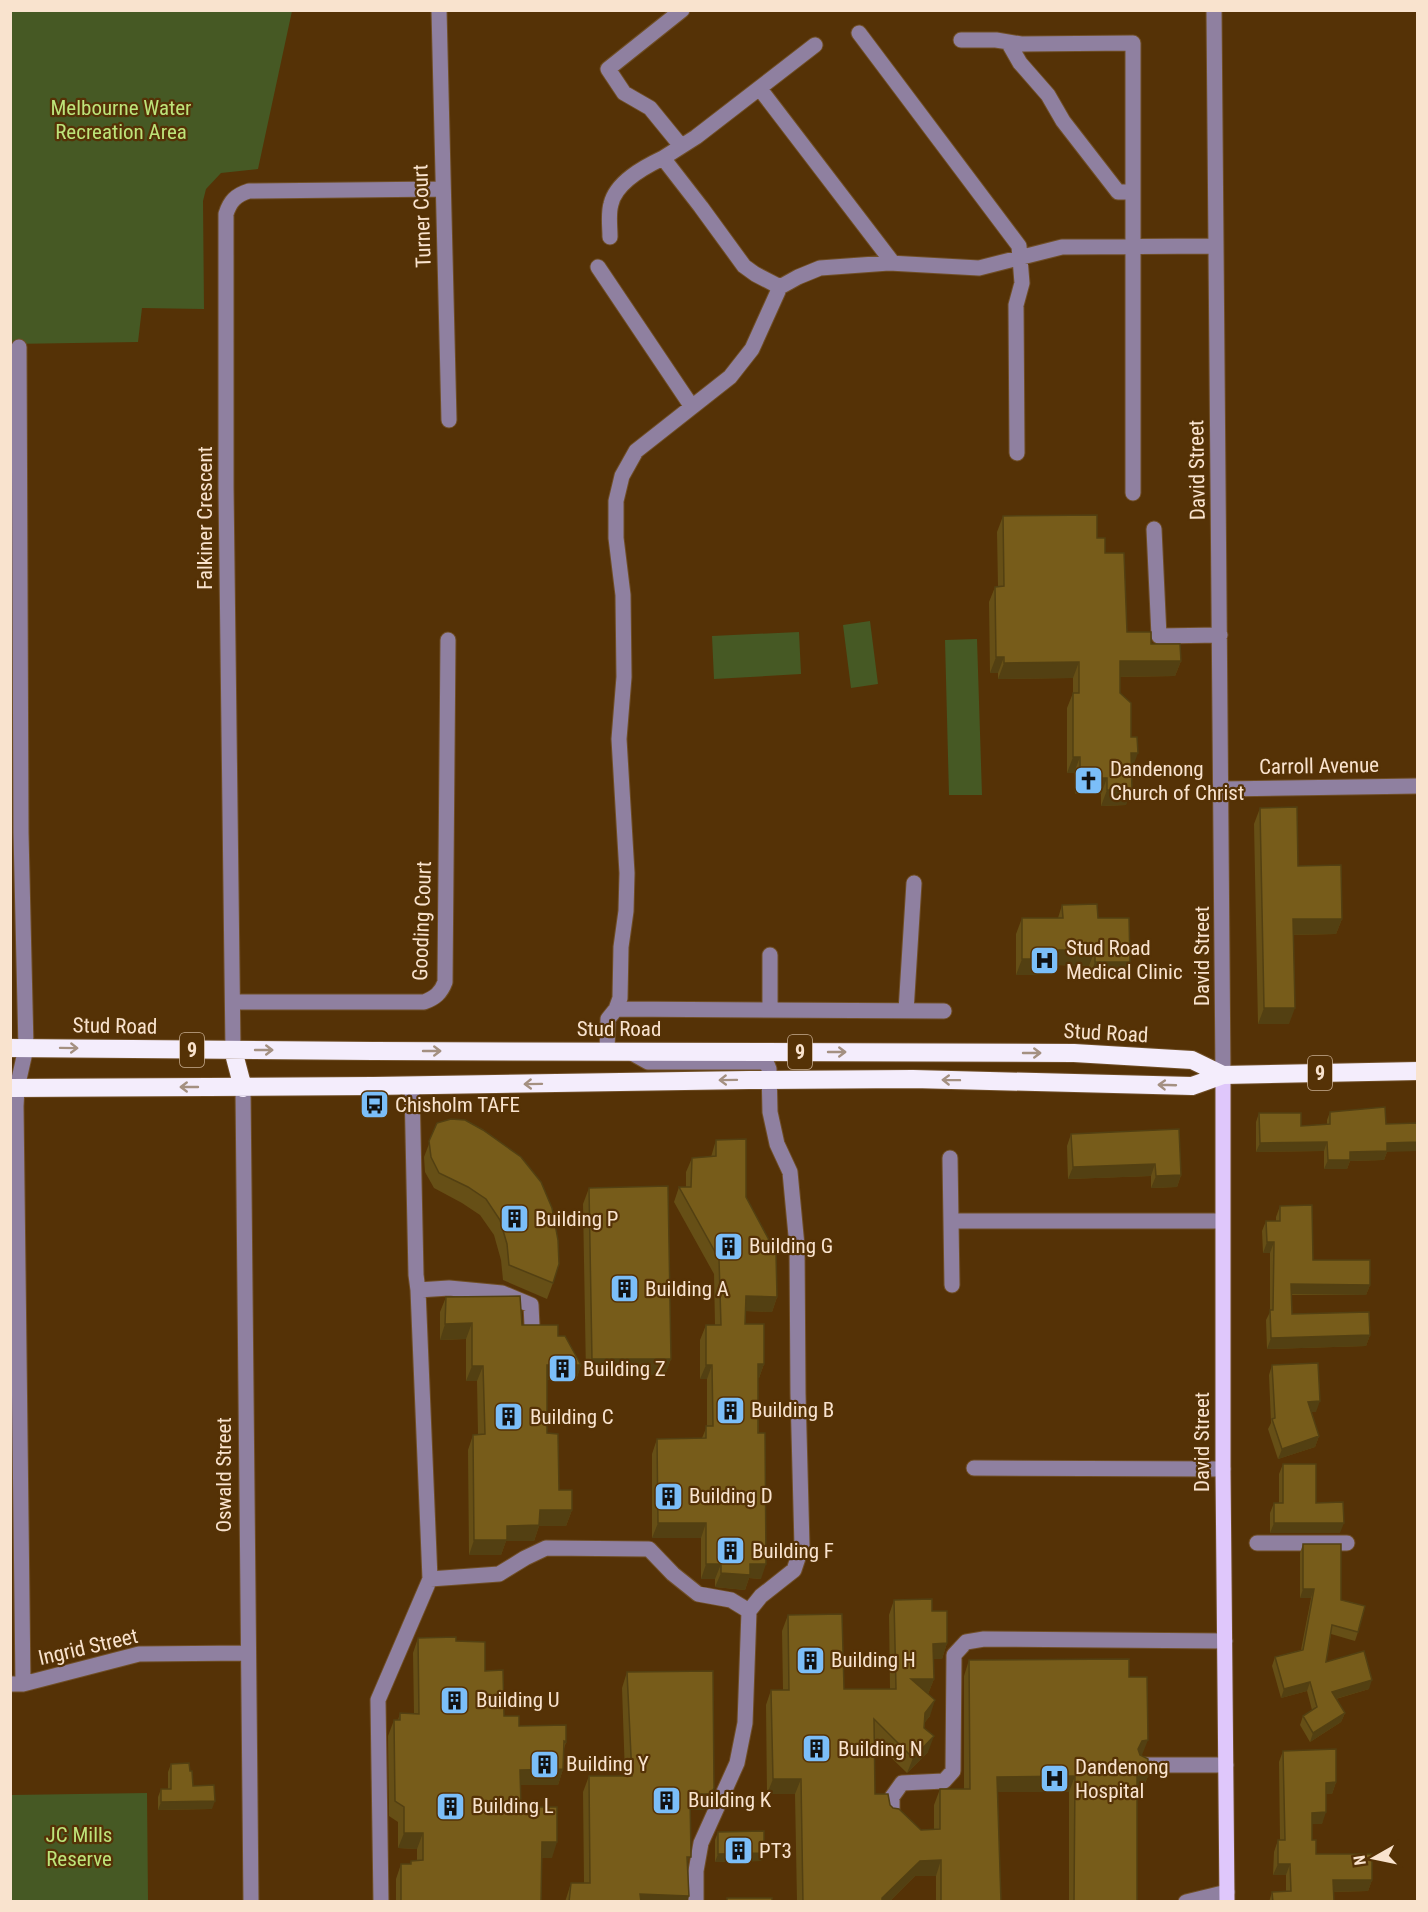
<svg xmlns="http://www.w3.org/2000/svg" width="1428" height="1912" font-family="'Roboto Condensed',sans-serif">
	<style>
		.green { fill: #465924 }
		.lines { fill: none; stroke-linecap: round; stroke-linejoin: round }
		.minor-casing { stroke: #6f4e26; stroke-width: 17 }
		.major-casing { stroke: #6f4e26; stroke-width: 17 }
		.highway-casing { stroke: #6f4e26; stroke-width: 20 }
		.minor { stroke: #8f80a0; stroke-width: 15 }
		.major { stroke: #dfc7fb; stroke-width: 15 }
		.highway { stroke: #f4edfc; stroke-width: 18 }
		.wall { fill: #664f16 }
		.shaded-wall { fill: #534012 }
		.building { fill: #775c1a; stroke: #534012; stroke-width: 1.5 }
		.oneway { stroke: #a49081 }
		.labels { text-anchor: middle; stroke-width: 4.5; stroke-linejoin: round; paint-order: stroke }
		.shield { fill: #553206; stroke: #c8ae92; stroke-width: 1.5 }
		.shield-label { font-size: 20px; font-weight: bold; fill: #f9e3ce }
		.park-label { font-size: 21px; fill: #bde47a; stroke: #553206 }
		.street-label { font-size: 21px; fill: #f9e3ce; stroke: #553206 }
		.poi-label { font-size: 21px; fill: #f9e3ce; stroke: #553206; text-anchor: start }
	</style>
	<rect width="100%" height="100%" fill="#553206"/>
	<!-- green -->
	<path class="green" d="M10,11H292L258,169L221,173L206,189L203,201L204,309L142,308L138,342L11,344Z
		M870,621L878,684L851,688L843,625Z
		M799,632L801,674L714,679L712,636Z
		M977,639L982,795H949L945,640Z
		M147,1793L148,1901H11V1795Z"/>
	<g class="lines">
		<defs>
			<path id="minor" d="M439,10L449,420
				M1214,10L1223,1075
				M859,33L1019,246L1022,283L1016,305L1017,453
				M961,40H996L1021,44L1133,43V493
				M1008,42L1020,63L1048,95L1063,121L1118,192H1132
				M760,89L893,263
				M681,146L650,108L624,93L608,69L682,10
				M610,237C610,227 608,214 611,204C616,182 644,167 663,158
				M598,267L692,407
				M780,287L755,274L744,266L701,207L663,158L696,137L815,45
				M19,347L21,833L26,1048L17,1088L16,1106L23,1684
				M1154,529L1159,636L1220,635
				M1222,789L1418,786
				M233,1002H424C435,998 441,993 445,982L448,640
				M616,1009L944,1011
				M770,1009V955
				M906,1011L914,883
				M233,1050L226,487V214C230,201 236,195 249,191L443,189
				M607,1052L608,1019L616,1009L620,998L621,947L626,911L627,873L619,739L624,677L623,595L616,538V501L622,476L636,451L730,377L752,349L780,287L798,277L820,268L889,263L979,268L1062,247L1216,246
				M630,1052L648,1062H762L767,1064L769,1069L770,1112L777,1144L790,1172L797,1246L798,1394L802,1546L794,1570L761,1596L749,1611L745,1723L737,1763L701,1843L696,1871V1902
				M243,1088L251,1902
				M950,1158L952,1285
				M951,1221H1222
				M418,1290L449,1288L502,1293L531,1305L532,1326
				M974,1468L1223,1469
				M1257,1543H1347
				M430,1579L499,1574L525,1558L546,1548L649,1549L673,1574L698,1594L731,1600L749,1611
				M10,1684H23L139,1654L248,1653
				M1142,1765H1226
				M892,1815V1797L902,1783L944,1781L953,1771L954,1655L966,1642L984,1639L1225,1641
				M381,1902L378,1700L430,1579L418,1290L416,1275L412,1086
				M1186,1902L1227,1892"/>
			<path id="major" d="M1223,1075V1469L1227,1902"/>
			<path id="highway" d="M10,1048L373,1051L1074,1053L1192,1060L1223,1075
				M233,1050L243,1088
				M10,1088L373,1086L749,1080L913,1079L1192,1086L1223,1075L1418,1071"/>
		</defs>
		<!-- minor casing -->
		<use href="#minor" class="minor-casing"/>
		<!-- major casing -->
		<use href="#major" class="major-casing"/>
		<!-- highway casing -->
		<use href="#highway" class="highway-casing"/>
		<!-- minor -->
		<use href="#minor" class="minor"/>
		<!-- major -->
		<use href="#major" class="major"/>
		<!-- highway -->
		<use href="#highway" class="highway"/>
	</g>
	<!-- wall -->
	<path class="wall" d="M1003,516L1097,538L1105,553L1127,632L1181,661L1175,676L1120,677V693L1132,769L1126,805L1101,806V794H1075L1074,773H1067V708L1073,693V678L998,679V673H990L989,602L995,587H998L997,532Z
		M1260,808L1298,866L1342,919L1336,934L1293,935L1289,1024H1258L1254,824Z
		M1062,905L1098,918L1130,962L1124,978H1089V966L1055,965L1052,975H1016V934L1022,918H1058Z
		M1330,1112L1387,1152L1384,1160L1350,1161L1347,1169H1324V1151L1256,1152V1122L1259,1113L1301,1126L1327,1124V1120Z
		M437,1123L553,1283L547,1299L503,1280L501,1260L494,1235L480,1215L462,1203L434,1188L425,1172L424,1157Z
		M1071,1134L1181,1175L1177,1187L1151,1188V1176L1068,1179L1067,1146Z
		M716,1140L746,1197L777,1297L772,1312L746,1311L745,1324L764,1364L759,1378H758L761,1579L749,1578L745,1590L715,1587V1579H701V1538H652V1454L657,1439L702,1438L707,1426V1379H700V1340L706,1325H715L714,1274L674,1202L679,1187H686V1172L692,1158L711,1157Z
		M589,1188L671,1359L665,1375H586L583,1204Z
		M1280,1206L1313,1260L1370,1285L1366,1295H1291L1292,1314L1370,1335L1366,1346L1267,1349L1266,1320L1270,1312V1253H1263L1262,1231L1266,1221H1276V1217Z
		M446,1297L522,1325L558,1336L581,1365L576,1380H547V1433L559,1490L572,1510L566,1526H539L534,1541H506L501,1555H469L468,1450L473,1435L478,1434L477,1381H466V1339L440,1340V1312Z
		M1272,1365L1316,1412H1311L1319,1436L1315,1447L1278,1459L1268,1429L1271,1423L1269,1375Z
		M1283,1464L1316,1503L1340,1533H1270V1513L1274,1503H1279V1474Z
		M1303,1544L1341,1600L1358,1632L1355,1641L1331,1634L1326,1662L1369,1689L1336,1699L1345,1713L1341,1722L1310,1742L1300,1725L1303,1716L1312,1710L1307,1691L1281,1698L1272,1666L1275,1657L1301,1650L1311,1598H1300V1553Z
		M894,1600L932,1611L947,1643L942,1659H933L934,1679L928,1694L930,1716L925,1722L924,1728L928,1752L907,1773L874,1741L875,1794L921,1830L934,1829V1805L940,1789H964V1676L969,1660L1129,1677L1142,1755L1141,1756L1148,1776L1142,1791H1137V1902H1069V1792H997L1001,1902H936V1876H915L889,1902H797L795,1794H767L766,1705L771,1690H783L782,1631L788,1615L844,1689H890L889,1615Z
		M418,1638L456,1641L485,1671L504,1716L519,1726L566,1742L564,1749L563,1769L558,1785H520L521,1807L552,1858H541V1902H396V1879L401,1864H410L411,1861L417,1860V1849L398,1848V1822L389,1816L388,1736L394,1720H398L400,1713L414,1714L413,1653Z
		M627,1672L714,1788L705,1810H690L687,1902H565L571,1883H584L583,1792L589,1776H625L622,1688Z
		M1283,1751L1336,1782L1332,1794H1326L1322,1824H1312V1840L1316,1854L1372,1880L1368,1891L1334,1892V1902H1269L1272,1892L1286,1891V1875H1273L1274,1852L1278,1840H1280L1279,1762Z
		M171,1764L190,1771L193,1786L212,1809L158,1810V1797L161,1789H168V1772Z
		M718,1832L764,1853L761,1861L715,1862V1840Z"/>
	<!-- shaded-wall -->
	<path class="shaded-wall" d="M996,657H1004L998,673H990Z
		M1120,661H1181L1175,676L1114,677Z
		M1079,662L1073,678L998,679L1004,663Z
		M1131,753H1138L1132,769Z
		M1073,757H1080L1074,773H1067Z
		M1080,778H1107L1101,794H1075Z
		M1107,790H1132L1126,805L1101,806Z
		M1293,919H1342L1336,934L1287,935Z
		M1058,950H1095L1089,966L1055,965L1052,975H1016L1022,959Z
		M1095,962H1130L1124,978H1089Z
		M1264,1008H1295L1289,1024H1258Z
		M1327,1142L1324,1151L1256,1152L1260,1143Z
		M1418,1142V1151L1387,1152L1384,1160L1350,1161L1347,1169H1324L1328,1160L1350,1152L1387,1143Z
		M1155,1164L1151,1176L1068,1179L1073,1167Z
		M1181,1175L1177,1187L1151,1188L1156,1176Z
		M1267,1242H1274L1270,1253H1263Z
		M1291,1284L1370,1285L1366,1295L1287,1294Z
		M746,1296L777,1297L772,1312L740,1311Z
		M472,1323L466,1339L440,1340L445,1324Z
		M1370,1335L1366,1346L1267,1349L1271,1338Z
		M592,1359H671L665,1375H586Z
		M758,1364H764L759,1378L752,1379Z
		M547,1365H581L576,1380H541Z
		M706,1365H712L707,1379H700Z
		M472,1366H483L477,1381H466Z
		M1320,1401L1316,1412H1304L1308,1402Z
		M1319,1436L1315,1447L1278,1459L1282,1449Z
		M540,1510H572L566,1526H539L534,1541H506L501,1555H469L474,1540Z
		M658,1523H706L701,1538H652Z
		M1274,1523H1344L1340,1533H1270Z
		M706,1564H721L715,1579H701Z
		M750,1564H766L761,1579L749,1578L745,1590L715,1587L721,1573Z
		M1303,1589H1314L1311,1598H1300Z
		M947,1643L942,1659H927L933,1644Z
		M911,1679H934L928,1694Z
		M1372,1680L1369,1689L1328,1701L1332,1692Z
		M1310,1682L1307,1691L1281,1698L1284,1689Z
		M935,1700L930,1716L920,1728L925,1713Z
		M1345,1713L1341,1722L1310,1742L1313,1733Z
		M934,1736L928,1752L907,1773L913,1758Z
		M1148,1740L1142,1755L1137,1757L1138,1749L1142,1741Z
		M563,1769L558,1785H514L520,1770Z
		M1075,1776L1069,1792H991L997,1777Z
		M1137,1776H1148L1142,1791H1132Z
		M773,1779H801L795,1794H767Z
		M1336,1782L1332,1794H1322L1326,1783Z
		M714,1788L705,1810H684L690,1794Z
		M215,1801L212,1809L158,1810L161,1802Z
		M1326,1812L1322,1824H1308L1312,1813Z
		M404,1833H423L417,1849L398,1848Z
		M542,1842H557L552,1858H536Z
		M764,1853L761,1861L715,1862L718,1854Z
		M941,1860L936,1876H915L889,1902H881L882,1898L920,1861Z
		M1278,1864H1290L1286,1875H1273Z
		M1333,1880H1372L1368,1891L1329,1892Z
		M640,1894L689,1896L687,1902H637Z"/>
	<!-- building -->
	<path class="building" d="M1097,515V538H1105V553H1124L1127,632H1151V644H1180L1181,661H1120V693L1131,703V737H1137L1138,753H1131L1132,790H1107V778H1080V757H1073V693H1079V662L1004,663V657H996L995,587L1004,586L1003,516Z
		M1297,807L1298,866L1341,865L1342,919H1293L1295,1008H1264L1260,808Z
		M1097,904L1098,918H1129L1130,962H1095V950H1058V959H1022V918H1063L1062,905Z
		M1385,1107L1386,1124L1418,1123V1142L1387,1143V1151L1350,1152V1160H1328L1327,1142L1260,1143L1259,1113H1301V1126L1330,1124V1112Z
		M451,1119L465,1120L483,1130L521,1157L541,1182L552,1208L558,1240L559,1264L553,1283L509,1265L507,1244L500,1220L486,1199L468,1187L439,1173L431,1157L429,1141L437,1123Z
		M1179,1129L1181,1175L1156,1176L1155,1164L1073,1167L1071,1134Z
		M746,1139V1197L776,1253L777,1297L746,1296L745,1324H764V1364H758V1433H765L766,1564H750V1575L721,1573V1564H706V1523H658L657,1439L706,1438V1426H713L712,1365H706V1325H721L719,1259L679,1187H691L692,1158L716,1156V1140Z
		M668,1186L671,1359H592L589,1188Z
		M1312,1205L1313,1260H1370V1285L1291,1284L1292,1314L1369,1312L1370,1335L1271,1338L1270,1310H1273L1274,1242H1267L1266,1221H1280V1206Z
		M520,1296L522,1325H558V1336H565L581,1365H547V1433L558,1434L559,1490H572V1510H540L539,1525L507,1526V1540H474L473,1435L485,1434L483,1366H472V1323L445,1324L446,1297Z
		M1318,1363L1320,1401L1308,1402L1319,1436L1282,1449L1272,1419L1275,1418L1272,1365Z
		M1283,1464H1316V1503L1343,1502L1344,1523H1274V1503H1283Z
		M1303,1544H1341V1600L1365,1606L1358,1632L1332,1625L1326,1662L1364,1651L1372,1680L1332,1692L1345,1713L1313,1733L1303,1716L1317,1707L1310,1682L1284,1689L1275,1657L1303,1650L1314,1589H1303Z
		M932,1599V1611H947V1643L933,1644L934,1679H911L935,1700L925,1713L924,1728L934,1736L913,1758L874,1719L875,1794H888L890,1805L893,1808L899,1809L921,1830L940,1829V1789H970L969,1660L1129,1659V1677H1147L1148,1740L1142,1741L1138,1749L1140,1755L1148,1759V1776H1137V1902H1074L1075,1776L997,1777L1001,1902H941V1860L920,1861L882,1898V1902H803L801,1779H773L771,1690H789L788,1615L842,1614L844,1689H896L894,1600Z
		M456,1637V1641L485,1642V1671L503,1670L504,1716H519V1726L566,1725V1742L564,1741L563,1769L520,1770L521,1807H557V1842H542L541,1902H401V1864H411V1861L423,1860V1833H404V1807L395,1801L394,1720H400V1713L419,1714L418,1638Z
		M713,1671L714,1788L711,1794H690L691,1857H687L689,1896L640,1894L641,1902H569L571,1883H590L589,1776H632L627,1672Z
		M1336,1749V1782L1326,1783V1812L1312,1813V1840H1316V1854H1372V1880H1333L1334,1902H1273L1272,1892L1291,1891L1290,1864H1278V1840H1285L1283,1751Z
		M189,1763L190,1771H192L193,1786L214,1785L215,1801L161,1802V1789H171V1764Z
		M764,1831V1853L718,1854V1832Z
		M727,1898H772V1902H727Z"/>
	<!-- one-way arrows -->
	<defs><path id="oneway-shaft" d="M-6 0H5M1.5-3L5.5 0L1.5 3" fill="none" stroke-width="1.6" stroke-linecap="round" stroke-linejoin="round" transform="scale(1.5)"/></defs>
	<g class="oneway">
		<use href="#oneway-shaft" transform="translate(69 1048) rotate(1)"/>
		<use href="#oneway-shaft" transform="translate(264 1050)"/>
		<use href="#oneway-shaft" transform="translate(432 1051)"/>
		<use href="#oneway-shaft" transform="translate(837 1052)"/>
		<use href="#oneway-shaft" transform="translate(1032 1053)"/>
		<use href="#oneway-shaft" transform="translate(728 1080) rotate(179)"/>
		<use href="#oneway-shaft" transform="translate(951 1080) rotate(-179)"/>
		<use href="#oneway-shaft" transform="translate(533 1084) rotate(179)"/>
		<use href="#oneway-shaft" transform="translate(1167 1085) rotate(-178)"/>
		<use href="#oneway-shaft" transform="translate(189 1087) rotate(-180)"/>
	</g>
	<!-- icons -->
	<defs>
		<symbol id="church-square" viewBox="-11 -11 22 22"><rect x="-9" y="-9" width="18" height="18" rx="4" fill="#7bbef8" stroke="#553206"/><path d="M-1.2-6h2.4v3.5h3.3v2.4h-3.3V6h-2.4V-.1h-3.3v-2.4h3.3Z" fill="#111"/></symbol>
		<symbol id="hospital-square" viewBox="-11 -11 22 22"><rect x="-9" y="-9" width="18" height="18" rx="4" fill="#7bbef8" stroke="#553206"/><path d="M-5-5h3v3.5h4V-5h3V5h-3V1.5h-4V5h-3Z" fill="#111"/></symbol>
		<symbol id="bus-square" viewBox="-11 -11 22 22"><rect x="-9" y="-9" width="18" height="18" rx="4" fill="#7bbef8" stroke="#553206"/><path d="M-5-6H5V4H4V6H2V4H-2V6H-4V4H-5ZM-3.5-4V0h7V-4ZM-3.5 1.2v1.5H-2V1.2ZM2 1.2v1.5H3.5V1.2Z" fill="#111"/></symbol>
		<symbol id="building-square" viewBox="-11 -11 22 22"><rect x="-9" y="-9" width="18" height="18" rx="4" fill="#7bbef8" stroke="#553206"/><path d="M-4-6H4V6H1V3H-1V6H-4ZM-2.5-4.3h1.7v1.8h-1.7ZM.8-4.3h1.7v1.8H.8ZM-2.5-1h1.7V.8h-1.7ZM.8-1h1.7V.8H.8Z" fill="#111"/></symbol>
	</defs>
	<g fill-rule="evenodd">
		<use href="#church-square" x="1072" y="764" width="33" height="33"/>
		<use href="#hospital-square" x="1028" y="944" width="33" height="33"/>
		<use href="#bus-square" x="358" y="1088" width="33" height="33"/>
		<use href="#building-square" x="498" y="1202" width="33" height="33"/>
		<use href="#building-square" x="712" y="1230" width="33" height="33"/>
		<use href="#building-square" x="608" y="1272" width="33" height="33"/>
		<use href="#building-square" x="546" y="1352" width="33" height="33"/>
		<use href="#building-square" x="714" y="1394" width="33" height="33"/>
		<use href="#building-square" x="492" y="1400" width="33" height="33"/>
		<use href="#building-square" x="652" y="1480" width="33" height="33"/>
		<use href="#building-square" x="714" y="1534" width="33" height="33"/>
		<use href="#building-square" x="794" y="1644" width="33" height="33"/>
		<use href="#building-square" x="438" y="1684" width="33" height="33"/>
		<use href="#building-square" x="800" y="1732" width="33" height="33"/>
		<use href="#building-square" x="528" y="1748" width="33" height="33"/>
		<use href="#hospital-square" x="1038" y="1762" width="33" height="33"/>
		<use href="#building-square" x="650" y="1784" width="33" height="33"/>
		<use href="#building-square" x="434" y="1790" width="33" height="33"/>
		<use href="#building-square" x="722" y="1834" width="33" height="33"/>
	</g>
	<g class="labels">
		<!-- shield labels -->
		<g class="shield">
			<rect x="180" y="1033" width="24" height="34" rx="4.5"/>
			<rect x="788" y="1035" width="24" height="34" rx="4.5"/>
			<rect x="1308" y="1056" width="24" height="34" rx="4.5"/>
		</g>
		<g class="shield-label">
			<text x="192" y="1057">9</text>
			<text x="800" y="1059">9</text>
			<text x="1320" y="1080">9</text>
		</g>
		<!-- park labels -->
		<g class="park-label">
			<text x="121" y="115">Melbourne Water<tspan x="121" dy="24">Recreation Area</tspan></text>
			<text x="79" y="1842">JC Mills<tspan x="79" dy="24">Reserve</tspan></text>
		</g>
		<!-- street labels -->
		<g class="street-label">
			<text transform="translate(422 216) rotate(-92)" y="7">Turner Court</text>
			<text transform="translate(1197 470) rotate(-91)" y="7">David Street</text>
			<text transform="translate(205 518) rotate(-90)" y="7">Falkiner Crescent</text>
			<text transform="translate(1319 766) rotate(-1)" y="7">Carroll Avenue</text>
			<text transform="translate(422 921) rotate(-88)" y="7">Gooding Court</text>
			<text transform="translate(1202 956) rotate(-90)" y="7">David Street</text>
			<text transform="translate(115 1026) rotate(1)" y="7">Stud Road</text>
			<text x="619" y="1036">Stud Road</text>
			<text transform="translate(1106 1033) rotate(3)" y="7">Stud Road</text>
			<text transform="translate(1202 1442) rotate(-90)" y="7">David Street</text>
			<text transform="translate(224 1475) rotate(-90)" y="7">Oswald Street</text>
			<text transform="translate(88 1647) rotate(-13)" y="7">Ingrid Street</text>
		</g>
		<!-- poi labels -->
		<g class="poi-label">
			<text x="1110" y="776">Dandenong<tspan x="1110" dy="24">Church of Christ</tspan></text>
			<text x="1066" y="955">Stud Road<tspan x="1066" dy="24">Medical Clinic</tspan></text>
			<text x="395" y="1112">Chisholm TAFE</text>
			<text x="535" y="1226">Building P</text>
			<text x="749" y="1253">Building G</text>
			<text x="645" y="1296">Building A</text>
			<text x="583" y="1376">Building Z</text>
			<text x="751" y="1417">Building B</text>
			<text x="530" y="1424">Building C</text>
			<text x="689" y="1503">Building D</text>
			<text x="752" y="1558">Building F</text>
			<text x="831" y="1667">Building H</text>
			<text x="476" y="1707">Building U</text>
			<text x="838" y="1756">Building N</text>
			<text x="566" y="1771">Building Y</text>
			<text x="1075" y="1774">Dandenong<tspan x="1075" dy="24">Hospital</tspan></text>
			<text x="688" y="1807">Building K</text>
			<text x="472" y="1813">Building L</text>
			<text x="759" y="1858">PT3</text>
		</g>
	</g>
	<!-- border -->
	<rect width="1428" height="1912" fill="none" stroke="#f9e3ce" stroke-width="24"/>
	<!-- north arrow -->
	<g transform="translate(1374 1858) rotate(261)" stroke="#553206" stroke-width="4.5" paint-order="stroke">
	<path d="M0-4.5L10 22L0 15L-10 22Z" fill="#f9e3ce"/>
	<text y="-9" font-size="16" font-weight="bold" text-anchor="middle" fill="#f9e3ce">N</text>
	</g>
</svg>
